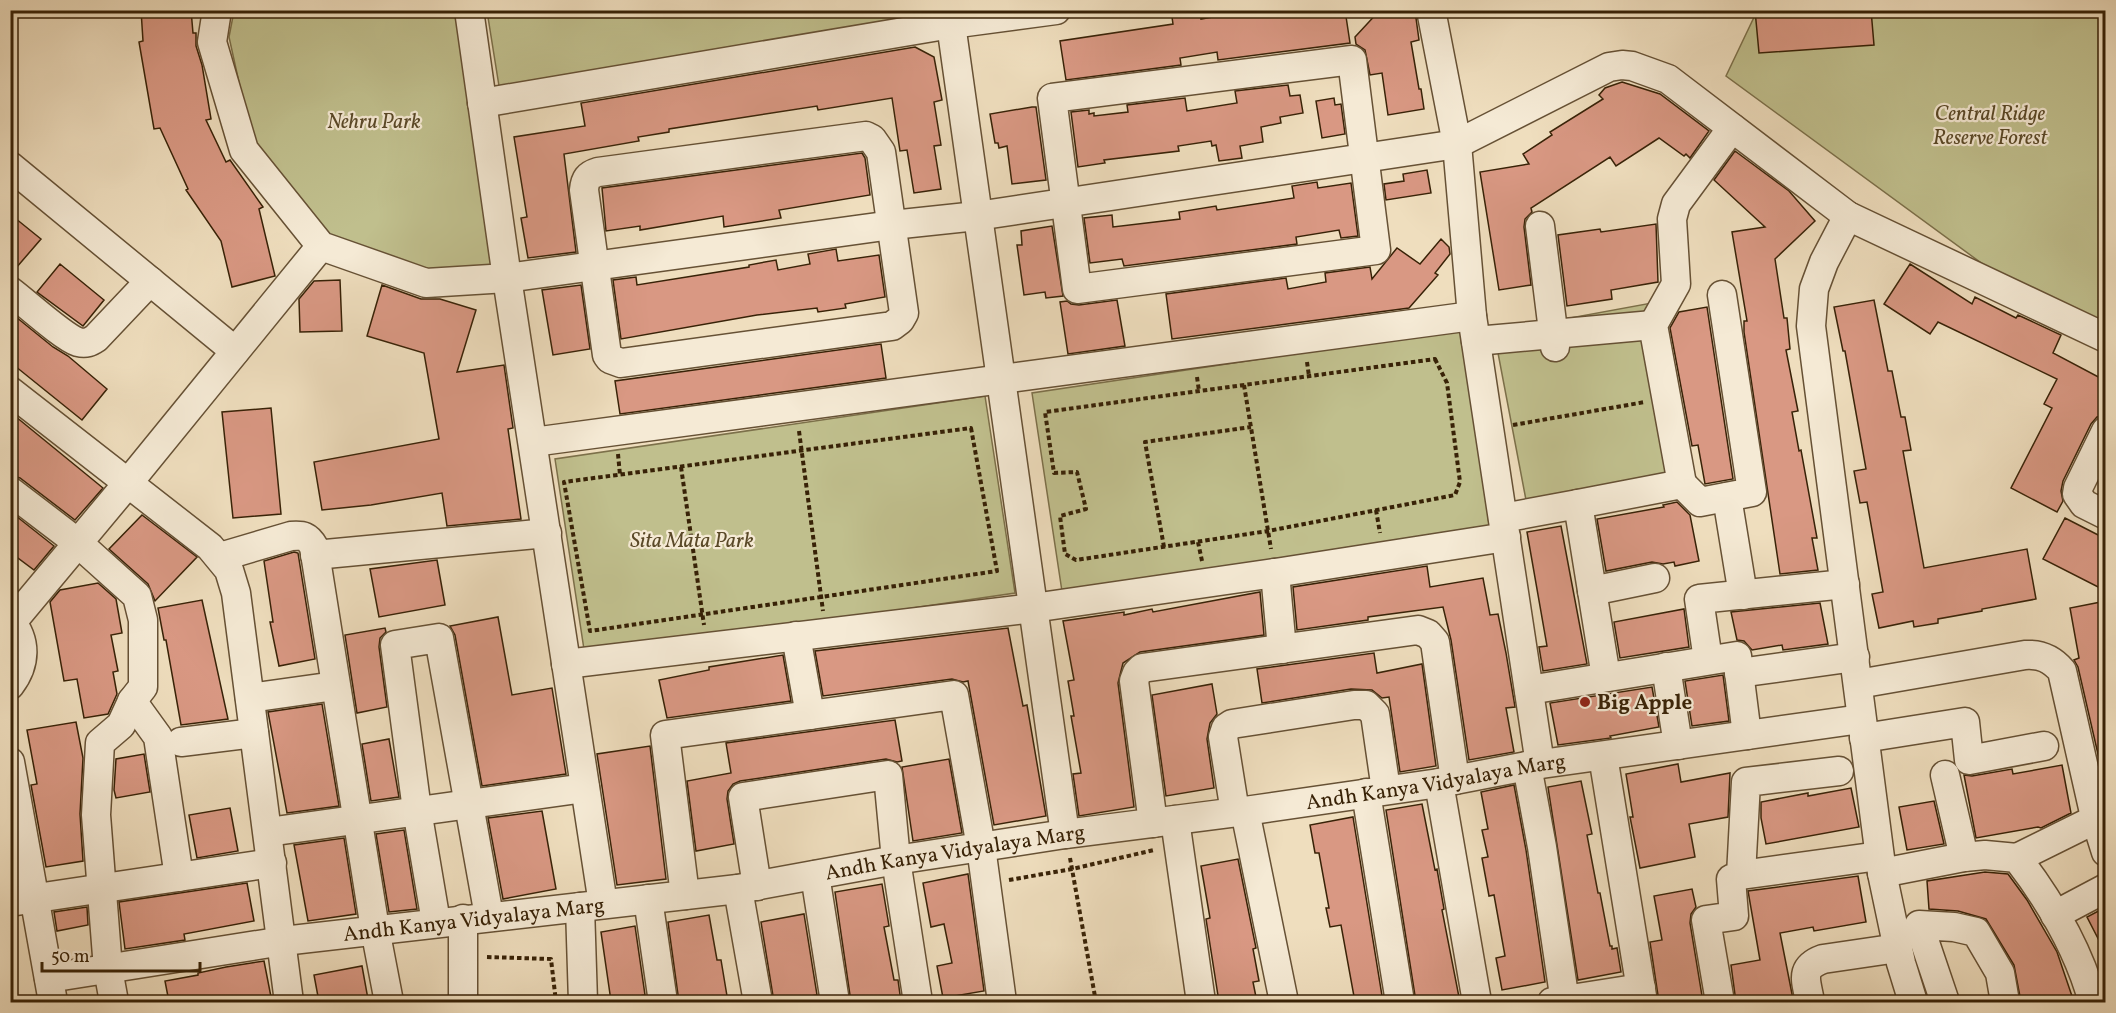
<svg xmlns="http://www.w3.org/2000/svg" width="2116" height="1013" font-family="Vollkorn,serif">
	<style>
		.green { fill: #c0bf8d; stroke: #7c704a; stroke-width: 1.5 }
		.building { fill: #d99883; stroke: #382207; stroke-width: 1.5 }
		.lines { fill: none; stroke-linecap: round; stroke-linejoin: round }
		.minor-casing { stroke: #665135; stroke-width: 31 }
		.path { stroke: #382207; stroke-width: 4; stroke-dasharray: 4.5 3; stroke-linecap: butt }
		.minor { stroke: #f5ead5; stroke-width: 28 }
		.poi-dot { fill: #8f2418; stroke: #f5ead5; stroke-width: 2 }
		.labels { text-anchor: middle; stroke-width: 4.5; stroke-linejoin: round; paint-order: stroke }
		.park-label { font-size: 21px; font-style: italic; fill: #5a4928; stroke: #f5ead5 }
		.poi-label { font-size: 21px; font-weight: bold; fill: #382207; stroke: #f5ead5; text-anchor: start }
		.street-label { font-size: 21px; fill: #382207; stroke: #f5ead5 }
	</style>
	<rect width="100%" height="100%" fill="#efdebe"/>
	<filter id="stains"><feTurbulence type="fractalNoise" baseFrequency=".00333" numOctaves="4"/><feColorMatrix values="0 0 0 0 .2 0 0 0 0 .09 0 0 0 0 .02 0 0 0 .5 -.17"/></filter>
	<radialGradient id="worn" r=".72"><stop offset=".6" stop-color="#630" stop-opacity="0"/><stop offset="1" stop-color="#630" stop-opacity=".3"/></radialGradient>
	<!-- green -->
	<path class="green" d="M934,10L936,19L499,86L487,11Z
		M234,11H469L506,269L413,271L323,234L253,146L229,37Z
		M1757,11H2105V341L2055,317L1726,76Z
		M1657,302L1689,469L1526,500L1494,332Z
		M1461,329L1492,535L1063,598L1032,393Z
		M985,396L1015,593L585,656L555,459Z"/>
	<!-- building -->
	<path class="building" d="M141,10H191L193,33H196V46L202,65L211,119L206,120L226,162L230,160L263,207L259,209L275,276L232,287L221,241L186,190L188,189L160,128L154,129L139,42L143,41Z
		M1171,10H1200L1201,19L1251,10H1345L1350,43L1218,60L1217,52L1180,58L1181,65L1066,80L1060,41L1173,24Z
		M1380,10H1400L1408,16L1415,11L1419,40L1411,42L1419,89H1421L1424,109L1388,115L1382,73L1370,75L1365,50L1356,44L1355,37Z
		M1755,10H1871L1874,45L1759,53Z
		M915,47L934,57L942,100L934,102L941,145L934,146L941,189L914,193L907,150L900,151L892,98L818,110L817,106L669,129V132L638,137L639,141L564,154L576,252L528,258L521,218L527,217L514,137L585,126L581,103Z
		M1622,82L1660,94L1709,131L1690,158L1686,154L1684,156L1659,138L1616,166L1610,157L1531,208L1532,212L1525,219L1524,227L1531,285L1499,290L1480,172L1529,164L1523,154L1552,135L1550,132L1603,99L1599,95L1605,88Z
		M1288,85L1290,96L1300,95L1303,113L1280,117L1281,123L1261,127L1263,142L1240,146L1242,158L1219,161L1216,145L1212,146L1211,141L1178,146L1179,151L1104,160L1105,163L1078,167L1071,112L1089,110V114L1094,113V116L1128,112L1127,105L1185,98L1187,111L1237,103L1235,91Z
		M1334,98L1335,105L1341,104L1345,134L1322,138L1316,101Z
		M1032,107H1036L1046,180L1012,184L1007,146L999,148L998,143H995L990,114Z
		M1735,151L1789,191L1815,221L1775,259L1784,318H1787L1790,349L1786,350L1798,411L1792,412L1799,451L1801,450L1817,538H1812L1818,570L1780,574L1744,332V321H1747L1732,232L1765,227L1714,180Z
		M862,153L865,158L870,195L779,210L781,218L724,227L723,216L640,230V226L606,231L602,188Z
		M1427,170L1431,193L1386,200L1384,184L1404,181L1403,174Z
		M1317,182L1318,188L1351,183L1358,236L1341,238L1339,230L1296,237L1297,244L1124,266L1122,259L1090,263L1084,218L1112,215L1113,227L1180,219L1179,212L1216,206L1217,210L1294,198L1292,186Z
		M10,214L41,239L10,275Z
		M1656,224L1658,282L1611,290L1612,299L1567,306L1558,235L1600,229L1601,232Z
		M1052,226L1063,296L1046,298L1045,292L1024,295L1017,245H1022L1021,231Z
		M1441,239L1449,247L1450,254L1435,273L1438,275L1409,308L1172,339L1166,294L1286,278L1288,289L1326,282L1325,273L1370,267L1372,279L1397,248L1420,264Z
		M836,249L838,261L879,255L885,297L845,304L846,308L818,312L817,308L757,315L621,339L613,280L636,277L637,285L749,267V265L776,260L778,270L810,264L808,254Z
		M60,264L104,300L83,326L37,292Z
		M1910,264L1972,304L1975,297L2016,318L2018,315L2061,335L2053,353L2106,381V415L2097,417L2091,424L2063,481L2061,491L2063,501L2057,512L2011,488L2052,408L2044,404L2057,379L1938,322L1930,334L1884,304Z
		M340,280L342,331L300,332L299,299L314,281Z
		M382,285L421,299H440L476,310L457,372L504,365L513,428L508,429L521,519L447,526L442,493L371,505L322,510L314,462L439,439L424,353L367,336Z
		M581,285L590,349L553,355L542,290Z
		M1117,300L1125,346L1068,354L1060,302L1067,301L1071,304L1079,305Z
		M1874,300L1888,371H1892L1901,417H1905L1911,450L1903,451L1924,568L2027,549L2036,599L1982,609V611L1938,619V623L1914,627L1913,621L1879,628L1872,594L1883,592L1867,502L1860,503L1854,471L1866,469L1845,351H1843L1834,307Z
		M1707,307L1733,479L1705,484L1698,445L1692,446L1670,328L1679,312Z
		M16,317L53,347L68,356L107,389L82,420L10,362V324Z
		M881,344L886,378L620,414L615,381Z
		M271,408L281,514L233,518L222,412Z
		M10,412L103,488L75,520L20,478L10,475Z
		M1677,502L1690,515L1699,561L1675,566L1674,562L1663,564L1652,562L1606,571L1597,519L1664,507L1663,505Z
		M142,515L197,557L155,601L148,584L109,549Z
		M16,516L54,546L34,570L10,552V524Z
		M2065,518L2106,539V591L2043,559Z
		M1561,526L1587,664L1543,671L1539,647L1547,646L1527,532Z
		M294,552L298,553L315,659L279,666L270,622H273L264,561Z
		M437,560L445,605L379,617L370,569Z
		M1427,566L1430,587L1483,578L1490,615L1498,614L1506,653L1515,707L1506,708L1514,752L1469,760L1451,640L1443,607L1368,617V620L1297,630L1293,587Z
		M98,583L116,599L122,633L111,635L118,671L113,672L117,694L108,714L84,718L77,679L64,681L50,602L60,590Z
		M1260,592L1264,635L1140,652L1123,663L1118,683L1134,807L1079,816L1073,774L1081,773L1071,716H1074L1068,681L1074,680L1063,621L1124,612V615L1152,609L1153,612Z
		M202,600L228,719L181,725L166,640H164L158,608Z
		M2106,601V789L2078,667L2074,660L2079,658L2070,608Z
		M1820,603L1828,644L1783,650L1782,645L1752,650L1744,641L1737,640L1731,612Z
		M1684,609L1689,647L1620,658L1614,622Z
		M498,617L512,695L552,688L566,774L482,786L455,635L450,626Z
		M385,628L386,632L380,638L379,647L387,707L357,713L345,635Z
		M1008,628L1023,706L1027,705L1046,816L994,825L968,681L963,682L952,679L823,696L815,651Z
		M1374,653L1377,673L1422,664L1436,766L1400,772L1389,697L1382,698L1372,690L1351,689L1262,703L1257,669Z
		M783,655L791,701L667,718L659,680L709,670V667Z
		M1723,675L1729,721L1692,726L1685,681Z
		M1212,684L1217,714L1210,723L1207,739L1214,788L1166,796L1152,695Z
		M1652,687L1659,727L1610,736L1611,738L1558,745L1550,703Z
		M322,704L339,806L287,813L268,712Z
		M895,720L902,761L897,762L886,759L740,781L733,784L728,791L727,799L734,844L696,851L687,781L731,773L726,743Z
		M76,722L83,758L80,814L83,861L46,867L31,785L37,784L27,730Z
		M389,739L399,797L371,801L362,744Z
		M650,746L666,879L617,885L597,754Z
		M144,754L150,792L116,798L114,790L116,759Z
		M949,759L962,833L913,841L902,767Z
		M1678,764L1681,782L1730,773L1728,817L1689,824L1695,857L1640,868L1630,817H1633L1626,774Z
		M2062,765L2071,813L2041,828L2038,827L1976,838L1964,775L1972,776L2012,769L2013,774Z
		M1581,781L1592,834L1587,835L1598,893H1600L1610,946H1612V949L1617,948L1621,972L1578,980L1548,787Z
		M1514,785L1526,850L1545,982L1502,990L1496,958L1505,956L1494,895L1489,896L1482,858L1488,857L1482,830L1488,829L1481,792Z
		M1851,788L1859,827L1766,844L1761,818V802L1808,793V796Z
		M1934,801L1944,844L1907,850L1899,807Z
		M1422,804L1435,870L1437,869L1444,909L1442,910L1459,997L1416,1002L1386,810Z
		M230,808L238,851L197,858L189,815Z
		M542,811L556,889L503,899L488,818Z
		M1353,817L1383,1002H1355L1341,925L1330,927L1326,908H1329L1319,853H1315L1310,825Z
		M404,830L417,909L389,912L376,834Z
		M344,838L356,914L308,921L294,845Z
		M1238,859L1256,948L1253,949L1259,981L1253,982L1257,1002H1219L1206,919L1210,918L1201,866Z
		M1985,872L2008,874L2027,900L2057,952L2074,1002H2021L2014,965L1986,919L1958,911L1929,909L1927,881Z
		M968,874L984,991L943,998L937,966L952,963L944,924L931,927L923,883Z
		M1858,876L1866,922L1814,931L1813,927L1780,933L1793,999L1776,1002H1736L1731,965L1760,960L1748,891Z
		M247,883L254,921L184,934L185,940L125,949L119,902Z
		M882,884L889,926L884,927L894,980H898L901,1002H851L835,892Z
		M1692,889L1696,907L1691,914L1690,923L1703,1002H1659L1650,942L1662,940L1654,896Z
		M87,907L88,925L57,931L54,912Z
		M2106,907V954L2087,917Z
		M804,914L817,995L774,1002L761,922Z
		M709,915L717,960H721L728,1002H679L668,922Z
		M635,926L645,995L611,1001L601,932Z
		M264,961L272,1002H169L165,981L198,975V973L226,967Z
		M362,966L368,999L348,1002H319L314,975Z"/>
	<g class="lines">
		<defs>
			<g id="minor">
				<path d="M217,10L212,42L244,150L321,246L426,283L507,278L892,225L977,216L1457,144L1609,67L1622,65L1632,66L1668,79L1848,216L2106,338"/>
				<path d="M469,10L507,278L603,904"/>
				<path d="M949,10L1065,834"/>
				<path d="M1431,10L1457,144L1472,316L1540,764"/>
				<path d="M1352,60L1376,250L1077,289L1052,98Z"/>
				<path d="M482,103L951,24L1056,10"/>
				<path d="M866,136L872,139L881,152L904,313L900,320L892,326L621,363L610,359L607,355L584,190C585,179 588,175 598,172Z"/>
				<path d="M10,166L235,351"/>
				<path d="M1848,216L1824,262L1814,289L1811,326L1882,873L1901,963L1913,1002"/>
				<path d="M1540,226L1555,347"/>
				<path d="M10,291C25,302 63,337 78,342C86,344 90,342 96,338L150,281"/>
				<path d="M1476,341L1653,325"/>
				<path d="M10,391L210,547L229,570L236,593L289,1002"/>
				<path d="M2106,431L2078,488L2077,494L2084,504L2106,515"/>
				<path d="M533,442L1472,316"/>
				<path d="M1682,484L1653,325L1676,284L1672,219L1676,204L1732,128"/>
				<path d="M10,491L78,543L137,596L143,620V687L132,701L121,725L100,743L96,815L108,969L114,1002"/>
				<path d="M1727,497L1743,595"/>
				<path d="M1578,504L1682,484L1700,502L1752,492L1722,295"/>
				<path d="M1503,518L1578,504L1606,677"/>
				<path d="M315,555L547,533"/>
				<path d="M220,557L291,536C303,535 308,536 314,547L375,929L389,1002"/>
				<path d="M1275,573L1282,649"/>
				<path d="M1592,591L1655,578"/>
				<path d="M10,620C27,641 26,664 10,685"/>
				<path d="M12,622L128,483L321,246"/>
				<path d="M796,636L810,715"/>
				<path d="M1708,660L1699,599L1845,584"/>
				<path d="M566,664L1033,608L1275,573L1506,537"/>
				<path d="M1666,667L1678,745"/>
				<path d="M1739,673L1855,657"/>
				<path d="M1858,684L2025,655C2040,654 2051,658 2062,671L2095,817L2106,852"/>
				<path d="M1529,690L1737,656L1747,735"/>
				<path d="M250,698L335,686"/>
				<path d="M132,701L158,737L179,877"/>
				<path d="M1864,738L1965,722L1969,760L2044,746"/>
				<path d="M181,742L254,733"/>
				<path d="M1603,756L1643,1002"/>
				<path d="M10,762L53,1002"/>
				<path d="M1527,766L1542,847L1565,1002"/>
				<path d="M1945,775L1964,857"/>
				<path d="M1439,783L1477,1002"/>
				<path d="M1366,793L1400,1002"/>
				<path d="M1245,811L1284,1002"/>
				<path d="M1235,812L1223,737L1226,728L1232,724L1354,705H1366L1375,714L1386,790"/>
				<path d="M1175,820L1201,1002"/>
				<path d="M1153,823L1134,681L1137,673L1142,668L1418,630L1428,634L1435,642L1455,780"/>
				<path d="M268,832L585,788"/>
				<path d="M2017,858L2106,814"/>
				<path d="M1882,873L1964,857L1985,855L2017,858C2050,901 2079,950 2093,1002"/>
				<path d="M815,875L835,1002"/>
				<path d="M1741,875L1879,856"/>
				<path d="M757,886L743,797L888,775L896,860L918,1002"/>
				<path d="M738,889L758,1002"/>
				<path d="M685,895L665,735L954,695L981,847L1002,1002"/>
				<path d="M648,899L663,1002"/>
				<path d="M10,902L272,863"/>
				<path d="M580,907L583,1002"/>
				<path d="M2055,915L2106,888"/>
				<path d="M463,919V1002"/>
				<path d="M436,922L417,810L395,645L439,638L489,916"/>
				<path id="s1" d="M49,978L283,941L738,889L896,860L1065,834L1245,811L1439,783L1527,766L1861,719"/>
				<path d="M1552,1002L1641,988"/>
				<path d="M1720,1002L1706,920L1734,916L1731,879L1741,875L1746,782L1839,771"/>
				<path d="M1810,1002C1807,982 1798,968 1823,959L1898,948"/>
				<path d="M1945,1002L1919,925L1954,927L1976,932L2000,973L2005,1002"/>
			</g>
		</defs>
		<!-- minor casing -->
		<use href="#minor" class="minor-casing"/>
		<!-- path -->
		<path class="path" d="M1435,359L1447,383L1460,482L1455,495L1268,531L1076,560L1065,554L1060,516L1086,509L1077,472L1054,473L1045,412Z
			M1307,362L1309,376
			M1197,377L1199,391
			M1244,385L1271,549
			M1513,425L1645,402
			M971,428L997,571L590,631L564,482Z
			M799,431L823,611
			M618,454L620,475
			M681,467L704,625
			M1376,510L1380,533
			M1198,542L1202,561
			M1164,547L1145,442L1251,427
			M1070,858L1096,1002
			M1009,880L1072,869L1154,850
			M487,957L551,959L556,1002"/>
		<!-- minor -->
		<use href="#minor" class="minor"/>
	</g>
	<!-- markers -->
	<circle class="poi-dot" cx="1585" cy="702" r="6"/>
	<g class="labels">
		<!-- park labels -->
		<g class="park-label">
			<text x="1990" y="120">Central Ridge<tspan x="1990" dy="24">Reserve Forest</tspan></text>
			<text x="374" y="128">Nehru Park</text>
			<text x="692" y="547">Sita Mata Park</text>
		</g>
		<!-- poi labels -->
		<g class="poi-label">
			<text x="1597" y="709">Big Apple</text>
		</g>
		<!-- street labels -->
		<g class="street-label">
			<text dy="7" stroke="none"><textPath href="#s1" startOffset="1401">Andh Kanya Vidyalaya Marg</textPath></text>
			<text dy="7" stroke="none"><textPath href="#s1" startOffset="915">Andh Kanya Vidyalaya Marg</textPath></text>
			<text dy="7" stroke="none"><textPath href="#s1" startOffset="429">Andh Kanya Vidyalaya Marg</textPath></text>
		</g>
	</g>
	<!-- margin -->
	<rect width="2116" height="1013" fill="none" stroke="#efdebe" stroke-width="36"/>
	<rect x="12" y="12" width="2092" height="989" fill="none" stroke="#382207" stroke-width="3"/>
	<rect x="18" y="18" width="2080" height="977" fill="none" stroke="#382207" stroke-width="1.5"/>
	<!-- scale -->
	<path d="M42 962v9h158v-9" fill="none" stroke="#382207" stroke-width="3"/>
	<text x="51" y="962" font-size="18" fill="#382207" stroke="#f5ead5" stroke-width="4.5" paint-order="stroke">50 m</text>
	<rect width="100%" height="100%" filter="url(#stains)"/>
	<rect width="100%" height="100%" fill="url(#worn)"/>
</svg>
